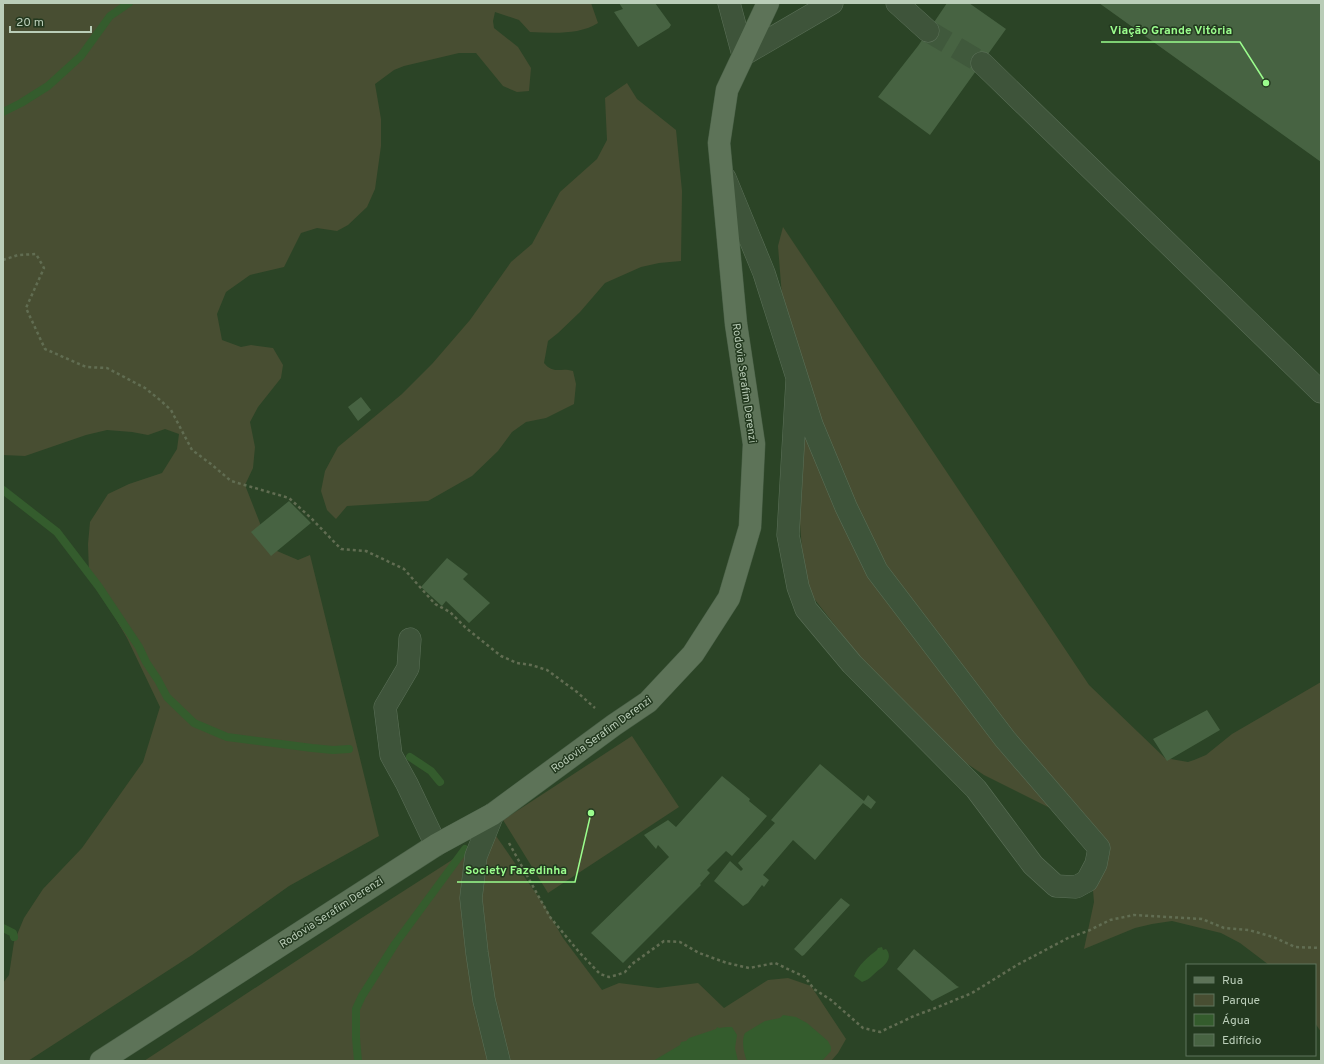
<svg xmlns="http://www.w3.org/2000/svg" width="1324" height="1064" font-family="Overpass,sans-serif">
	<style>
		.green { fill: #484e32 }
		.water { fill: #345c2d }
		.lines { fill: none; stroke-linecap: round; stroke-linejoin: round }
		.stream { stroke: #345c2d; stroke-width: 8 }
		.building { fill: #476342 }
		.minor-tunnel { stroke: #40593c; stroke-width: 22; stroke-dasharray: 22 11; stroke-linecap: butt }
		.minor-casing { stroke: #5c7159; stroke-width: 23 }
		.major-casing { stroke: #4a6047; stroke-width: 23 }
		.path { stroke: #616d52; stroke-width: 2.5; stroke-dasharray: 3 3; stroke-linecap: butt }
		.minor { stroke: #3e543a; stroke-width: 22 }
		.major { stroke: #5d7358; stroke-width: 22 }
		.labels { text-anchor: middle; stroke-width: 3; stroke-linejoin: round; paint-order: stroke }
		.street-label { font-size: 11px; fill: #bacdb8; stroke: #23391f }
		.leader { fill: none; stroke: #9bfd8d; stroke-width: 1.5 }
		.callout-dot { fill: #9bfd8d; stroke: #23391f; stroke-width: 1.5 }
		.callout-label { font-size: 12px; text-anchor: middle; font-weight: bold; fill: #9bfd8d; stroke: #23391f; stroke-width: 3; stroke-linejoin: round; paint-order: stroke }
	</style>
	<rect width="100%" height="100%" fill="#2b4426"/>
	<!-- green -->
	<path class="green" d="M3,3H591L598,23C579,35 553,33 530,32L519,20L495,12L493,21L494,28L518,47L531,68L529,91L517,92L503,86L476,53H459L404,66L394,70L375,84L381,119V146L375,189L367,207L348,225L337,231L317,228L301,233L284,267L250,275L226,292L217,314L222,340L241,347L251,345L273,348L283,365L281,378L258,407L250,422L255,447L253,468L245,485L263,531L277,551L298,560L310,555L379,836L289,886L192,955L28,1061H3V983L9,975L14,942L24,918L43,889L82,848L143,762L160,707L127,638L89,573L88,544L90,522L108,494L129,484L162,473L177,449L179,434L165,429L148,435L132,432L107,430L86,435L25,456L3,455Z
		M627,83L637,99L676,130L682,191L681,261L659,263L641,267L605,283L580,312L558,333L548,341L544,363C554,375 560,367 573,371L576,384L574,404L546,418L526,422L512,432L498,451L472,476L428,501L347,506L336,519L327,510L321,491L325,471L338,447L402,394L432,364L470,320L511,262L532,244L560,192L597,159L607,140L605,98Z
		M783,227L1089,685L1165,758L1188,762L1194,760L1206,755L1232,734L1321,682V1032L1315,1023V965H1269L1240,943L1221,933L1172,921L1152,924L1135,928L1084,949L1094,902L1090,855L1058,812L984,775L933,741L887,692L805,587L778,246Z
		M632,736L679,807L548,893L503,820Z
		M494,833L544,905L563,938L602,990L619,983L658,988L698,983L724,1008L768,980L788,978L811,986L846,1039L838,1053L831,1061H144L360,919Z"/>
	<!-- water -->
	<path class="water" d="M882,947L883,950L886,949C892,956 888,963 880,969C873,974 871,979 862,982L854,976C858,965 869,956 877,950L878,948Z
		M783,1015L796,1017L807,1023L828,1041L831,1047V1051L822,1061H747C744,1054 741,1040 745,1033L765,1021L780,1018Z
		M717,1027L719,1028L727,1027H732L737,1035L735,1048L738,1061H653L680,1045L681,1042L686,1041L689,1038L716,1029Z"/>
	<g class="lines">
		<!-- stream -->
		<path class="stream" d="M3,112L21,103L48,86L81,56L110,16L129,3
			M3,490L57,532L99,587L139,647L146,662L158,680L167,697L194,723L227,737L312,748L333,750L349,749
			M410,757L431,771L440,782
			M3,928L13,933L14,937
			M358,1061L356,1038V1009L362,996L395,944L465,849"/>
	</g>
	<!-- building -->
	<path class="building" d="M619,3H655L671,25L669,28L638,47L614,12L623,9Z
		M947,3H969L1006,29L930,135L878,97L918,46Z
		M1099,3H1321V162Z
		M361,397L371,410L358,421L348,407Z
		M289,501L311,523L271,556L251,532Z
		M447,558L468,574L463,579L490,603L469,623L446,601L442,606L421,587Z
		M1207,710L1220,730L1167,761L1153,739Z
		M820,764L864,801L868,795L876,802L871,809L863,803L815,860L793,840L763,875L769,880L764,887L762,885L748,903L743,906L714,881L730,861L741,871L743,869L738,863L775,823L771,820Z
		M722,776L750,799L749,801L767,816L732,856L726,851L707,870L710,873L700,884L701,885L623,963L591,933L669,857L658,845L656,849L644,835L668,820L676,827Z
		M841,898L850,905L804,955L802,956L794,949Z
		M914,949L957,986L959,987L932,1001L897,969Z"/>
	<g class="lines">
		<!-- minor-tunnel -->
		<path class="minor-tunnel" d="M928,31L982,63"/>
		<defs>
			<path id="minor" d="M729,3L743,55L832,3
				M897,3L928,31
				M982,63L1321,392
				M725,178L764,273L812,425L846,507L877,571L1005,739L1099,848L1096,864L1087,881L1076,887L1056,886L1033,865L976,789L852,664L806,609L798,587L788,535L797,380
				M410,639L408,668L385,707L391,755L407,784L436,845
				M493,814L476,856L471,898L477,953L484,1000L499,1061"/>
			<path id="major" d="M101,1061L436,845L493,814L614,725L648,702L693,654L729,598L750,527L754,444L736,324L719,143L727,90L768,3"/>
		</defs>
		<!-- minor casing -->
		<use href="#minor" class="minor-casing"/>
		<!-- major casing -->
		<use href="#major" class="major-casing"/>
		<!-- path -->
		<path class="path" d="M3,260L18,255L36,254L44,268L26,308L45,349L86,367L107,368L145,388L160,400L171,410L192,450L211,464L231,481L289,498L311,518L341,549L366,551L404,569L435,604L450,612L466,628L501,656L517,663L531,665L547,670L577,692L595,708
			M509,843L550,917L579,952L600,974L609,977L617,975L625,972L632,964L664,941L680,942L699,953L727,963L749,968L775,963L805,977L814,989L831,1000L863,1028L880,1032L914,1016L933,1009L972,993L1017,965L1068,938L1088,931L1110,920L1134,915L1202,919L1224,928L1249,930L1273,937L1295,947L1321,948"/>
		<!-- minor -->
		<use href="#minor" class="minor"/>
		<!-- major -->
		<use href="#major" class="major"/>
	</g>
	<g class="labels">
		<!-- street labels -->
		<g class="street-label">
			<text transform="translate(745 383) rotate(82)" y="4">Rodovia Serafim Derenzi</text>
			<text transform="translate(601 734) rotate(-36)" y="4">Rodovia Serafim Derenzi</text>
			<text transform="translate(331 912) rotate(-33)" y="4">Rodovia Serafim Derenzi</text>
		</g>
	</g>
	<!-- callouts -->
	<path class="leader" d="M1266 83L1240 42H1101M591 813L575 882H457"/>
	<g class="callout-dot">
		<circle cx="1266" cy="83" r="4"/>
		<circle cx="591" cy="813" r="4"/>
	</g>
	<g class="callout-label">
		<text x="1171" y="34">Viação Grande Vitória</text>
		<text x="516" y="874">Society Fazedinha</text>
	</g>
	<!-- border -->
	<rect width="1324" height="1064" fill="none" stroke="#bacdb8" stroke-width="8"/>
	<!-- legend -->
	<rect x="1186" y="964" width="130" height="92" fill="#23391f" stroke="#5f745c"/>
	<rect x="1194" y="977" width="20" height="6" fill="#5d7358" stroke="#5f745c"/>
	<text x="1222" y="984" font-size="12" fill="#bacdb8">Rua</text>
	<rect x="1194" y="994" width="20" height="12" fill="#484e32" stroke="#5f745c"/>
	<text x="1222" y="1004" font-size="12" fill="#bacdb8">Parque</text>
	<rect x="1194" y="1014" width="20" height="12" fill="#345c2d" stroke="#5f745c"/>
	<text x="1222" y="1024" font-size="12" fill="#bacdb8">Água</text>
	<rect x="1194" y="1034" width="20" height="12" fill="#476342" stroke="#5f745c"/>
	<text x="1222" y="1044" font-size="12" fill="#bacdb8">Edifício</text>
	<!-- scale -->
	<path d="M10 26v6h81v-6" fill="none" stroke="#bacdb8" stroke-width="2"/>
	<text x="16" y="26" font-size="12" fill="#bacdb8" stroke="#23391f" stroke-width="3" paint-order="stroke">20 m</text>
</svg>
